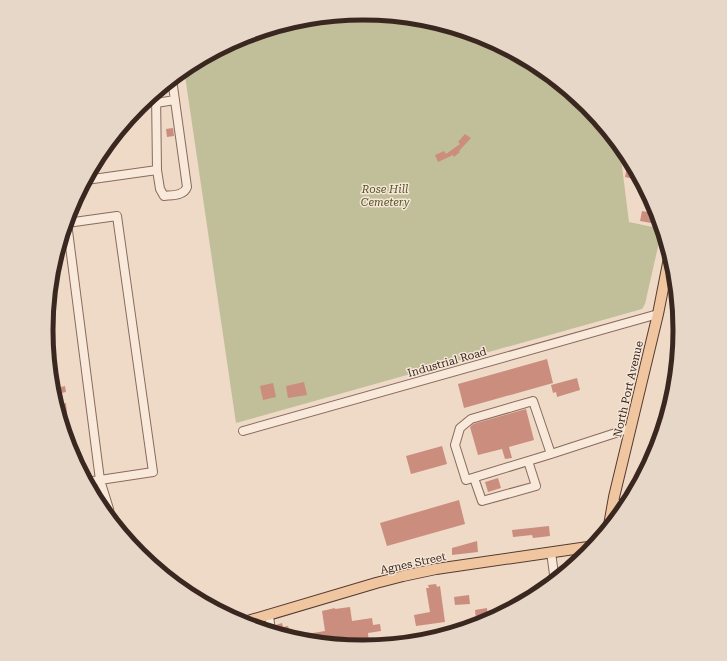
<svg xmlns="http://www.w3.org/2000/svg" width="727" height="661" font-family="'Roboto Serif',serif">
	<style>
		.cemetery { fill: #c1be9a }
		.building { fill: #cb8d7e }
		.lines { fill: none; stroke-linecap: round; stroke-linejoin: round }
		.minor-casing { stroke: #896b5d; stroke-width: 10 }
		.major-casing { stroke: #573a30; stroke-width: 12 }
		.minor { stroke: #f8e9da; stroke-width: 8 }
		.major { stroke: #efc6a0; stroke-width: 10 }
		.labels { text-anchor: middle; stroke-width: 3; stroke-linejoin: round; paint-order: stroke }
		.park-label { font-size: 11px; font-style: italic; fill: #545627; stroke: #f5e6d7 }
		.street-label { font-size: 11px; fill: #3a2720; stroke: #f5e6d7 }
		.rim { fill: none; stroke: #3a2720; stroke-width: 5 }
	</style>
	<rect width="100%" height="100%" fill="#eedac7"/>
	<!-- cemetery -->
	<path class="cemetery" d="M364,13L426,19L485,37L540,67L588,106L619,143L629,222L662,229L645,304L642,309L236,423L184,69L242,37L302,19Z"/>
	<!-- building -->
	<path class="building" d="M173,128L174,136L167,137L166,129Z
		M465,134L471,138L459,151L460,152L454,157L453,155L438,162L435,155L444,151L446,154L460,144L458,142Z
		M627,167L636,169L642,181L625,177Z
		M642,211L658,214L662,225L640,221Z
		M547,359L553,383L464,408L458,384Z
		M577,378L580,390L557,397L556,392L553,393L551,385Z
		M304,382L307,395L288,398L286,386Z
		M273,383L276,397L263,400L260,386Z
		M65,386L66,392L57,394L56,388Z
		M66,403L67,413L60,414L59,404Z
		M526,409L534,440L509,447L512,458L505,459L502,449L478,455L470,427L473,424Z
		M442,446L447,464L411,474L406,456Z
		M498,478L501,488L488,492L485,482Z
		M459,500L465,524L387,546L380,523Z
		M549,526L550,536L533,538L532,535L513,537L512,530Z
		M477,541L478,552L452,555V548Z
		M436,584L437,587L440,586L445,622L416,626L414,615L430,612L426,588H429L428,585Z
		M540,587L541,593L533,598L532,589Z
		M469,595L470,604L455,605L454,597Z
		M350,607L352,621L372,618L373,625L380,624L381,631L368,633L369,645L355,647L348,646L347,637L323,640L324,644L316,643L315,641L308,642L307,634L325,631L322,611L335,608V609Z
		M487,608L488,618L476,619L475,610Z
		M282,623L283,627L288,626L290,633L285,634V637L276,634V625Z"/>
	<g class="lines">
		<defs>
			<path id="minor" d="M156,92L157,170L160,189L164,196C172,195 184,196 187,187L172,79
				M143,103L156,101
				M156,103L175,100
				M86,180L157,170
				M243,431L658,314
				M551,454L466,480L455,445L460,428L471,419L533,401L551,454L631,428
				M474,478L482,501L536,486L528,461
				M86,482L100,480L153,472L117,216L67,223L100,480L109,509L111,521
				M613,503L628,506
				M551,552L555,582
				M269,615L271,633"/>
			<path id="major" d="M608,531L614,497L658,314L670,253
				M241,623L376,583L403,576L436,569L595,546"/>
		</defs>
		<!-- minor casing -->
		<use href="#minor" class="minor-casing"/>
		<!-- major casing -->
		<use href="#major" class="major-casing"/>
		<!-- minor -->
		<use href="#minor" class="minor"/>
		<!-- major -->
		<use href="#major" class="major"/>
	</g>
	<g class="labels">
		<!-- park labels -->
		<g class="park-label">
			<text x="385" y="193">Rose Hill<tspan x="385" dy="13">Cemetery</tspan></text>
		</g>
		<!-- street labels -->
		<g class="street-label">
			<text transform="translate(447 362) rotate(-16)" y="4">Industrial Road</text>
			<text transform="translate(628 389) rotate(-77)" y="4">North Port Avenue</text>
			<text transform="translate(413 563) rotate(-12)" y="4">Agnes Street</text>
		</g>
	</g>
	<!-- crop -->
	<path d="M0 0H727V661H0ZM53 330a310 310 0 1 1 620 0a310 310 0 1 1-620 0Z" fill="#e6d7c8" fill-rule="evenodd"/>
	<path class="rim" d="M53 330a310 310 0 1 1 620 0a310 310 0 1 1-620 0Z"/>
</svg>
